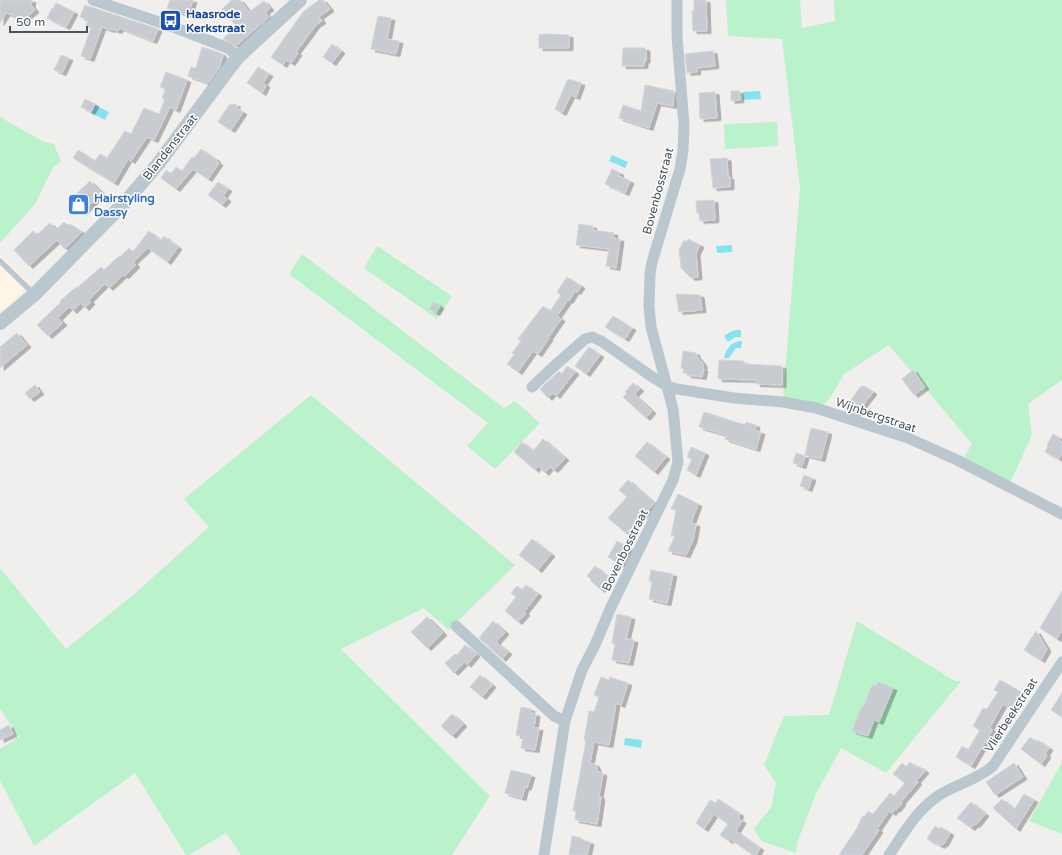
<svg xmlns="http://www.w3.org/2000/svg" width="1062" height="855" font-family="'Varela Round',sans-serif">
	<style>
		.commercial { fill: #fdf5e6 }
		.green { fill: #baf2cb }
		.water { fill: #84e3f1 }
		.building { fill: #c8ccd1; stroke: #d2d5da; filter: url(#shadow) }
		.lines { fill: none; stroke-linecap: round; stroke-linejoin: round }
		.service { stroke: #bbc7ce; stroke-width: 5.5 }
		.minor { stroke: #bbc7ce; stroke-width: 11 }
		.tertiary { stroke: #bbc7ce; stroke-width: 14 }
		.labels { text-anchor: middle; stroke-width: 3; stroke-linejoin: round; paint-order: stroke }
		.transit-label { font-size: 12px; font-weight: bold; fill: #164399; stroke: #fff; text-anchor: start }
		.street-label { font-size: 12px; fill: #45545d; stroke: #fff }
		.shop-label { font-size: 12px; font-weight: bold; fill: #366cbe; stroke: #fff; text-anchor: start }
	</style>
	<defs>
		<filter id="shadow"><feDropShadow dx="4" dy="2.5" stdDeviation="0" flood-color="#0004"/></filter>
	</defs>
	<rect width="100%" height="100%" fill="#f1eeee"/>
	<!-- commercial -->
	<path class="commercial" d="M0,255L31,285L0,312Z"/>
	<!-- green -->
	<path class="green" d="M726,0H800L802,28L835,21L834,0H1062V380L1028,404L1032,435L1010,483L964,457L972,444L889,345L844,374L830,398L823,405L783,398L800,188L782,39L728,36Z
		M0,117L44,142L54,144L61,162L53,167L35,204L0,243Z
		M777,122L778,146L725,149L724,124Z
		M377,246L452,296L437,319L364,268Z
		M302,254L504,408L515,401L540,423L495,469L467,446L488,423L289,274Z
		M311,395L515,565L449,630L424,608L341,649L490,796L452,855H241L226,833L189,855H186L135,773L34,846L0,780V749L19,737L0,709V568L66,649L132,596L209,527L184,499Z
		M857,621L955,681H961L886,773L841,748L816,794L797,843L796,853L761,841L754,828L771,808L776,783L764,765L784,716L829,715Z
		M1062,759V834L1029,821L1061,764Z"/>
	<!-- water -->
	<path class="water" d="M760,91L761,99L743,100V92Z
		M95,105L109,112L105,120L91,113Z
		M612,155L628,162L625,168L609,161Z
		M732,245V252L717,253L716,246Z
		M736,330H741V337H735L728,342L724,336L730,332Z
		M742,341L741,348H736L729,358H724C726,348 732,341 742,341Z
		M625,738L642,740L641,748L624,745Z"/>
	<!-- building -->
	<path class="building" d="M0,0H32L31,5L35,10L22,21L19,17L6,13L0,23Z
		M170,0H193L188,15L167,8Z
		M232,0H240L249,12L264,1L270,8L265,12L269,17L238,44L235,45L223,39L236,26L222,9Z
		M319,0H323L330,9L319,17L322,21L316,25L296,52L298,53L291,63L286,60L283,65L271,57L303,12Z
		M694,0H706L707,31H693L692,11H694Z
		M56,3L74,12L66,27L47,18L52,8L53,9Z
		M85,5L158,29L153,41L120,28L118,31L111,29V30L102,27L90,59L81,56L91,28L86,26L88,20L80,17Z
		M378,16L391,18L387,39L399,41L396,54L371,49Z
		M545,34L569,35V48H539V35Z
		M332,44L341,51L332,63L323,57Z
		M202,47L221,53L223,56L219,68L208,83L188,76L191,67L196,68Z
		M623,48H645L646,50V61L644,60V66H622Z
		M713,51L715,66L696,68L697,72L687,73L685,54Z
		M61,55L69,58L62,73L54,70Z
		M258,67L269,74L263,83L266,85L262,93L247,83Z
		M166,72L187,80L176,110L170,107L154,140L147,137L131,161L128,159L114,183L73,158L78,150L95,161L100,154L107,158L125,131L131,134L144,108L159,114L165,99L162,98L166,89L160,87Z
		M568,79L581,83L576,97L571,95L562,113L555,109Z
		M645,85L674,91L673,106L657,103L649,128L619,118L623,105L641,111Z
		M731,91H739L740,100L731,101Z
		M715,92L717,118L700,119L699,93Z
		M85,99L95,104L91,112L81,107Z
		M236,104V108L243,112L231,130L218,122L229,105Z
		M201,149L217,160L216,161L219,163L208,179L193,169L176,189L161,178L166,170L171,174L176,167L182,171L192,157L194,158Z
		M727,158L728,177H730V187L713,188L710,159Z
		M612,169L620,173L619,176L630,181L625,193L605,184Z
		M90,181L102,193L83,212L71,199Z
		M218,182L228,189L223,196L227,199L222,205L208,195Z
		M714,200L715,220L700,221L699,213H697L696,201Z
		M64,222L68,226L70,224L82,232L65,249L57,240L29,266L14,250L33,231L37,235L50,223L56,230Z
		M579,224L593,226L592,230L614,233L613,238L620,239L616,268L606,266L609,249L576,245Z
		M149,231L161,241L164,236L178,247L167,262L148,248L133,262L136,265L125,276L123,275L109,288L105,284L89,300L91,302L85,308L81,303L73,311L69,307L58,318L63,323L48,336L37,325L61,302L60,301L76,287L77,288L101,267L104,270L119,256L120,257L129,248L133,252Z
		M688,239L700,245L696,253L698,277L691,278L680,267L681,266L679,250L684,240L686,242Z
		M567,277L581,286L577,292L575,291L569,301L568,300L557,316L561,319L548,338H549L538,354L533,351L518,372L507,364L514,355L512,353L521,341L518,339L543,306L550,311L561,295L557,292Z
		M676,294L700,295L702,310L679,312Z
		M434,302L440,306L436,313L429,309Z
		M613,316L632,328L625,339L605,327Z
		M17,333L27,345L0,368V347Z
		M589,347L600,355L586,374L575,366Z
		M683,351L696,353V355L703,364V368L704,369L702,377L687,375V373H683L684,369L681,368Z
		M719,360L744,361V364L782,366V385L756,384L757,380L718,379Z
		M567,366L575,372L556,396L553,393L548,398L540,389L559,371L562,374Z
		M913,370L925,387L914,395L902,379Z
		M633,383L640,389L634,394L652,411L646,418L623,397L627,393L625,392Z
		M35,385L40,392L30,399L25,393Z
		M864,386L873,392L856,414L847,411L845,409L860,387Z
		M704,412L745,425L746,422L756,425L755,430L761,432L756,449L725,439L727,435L699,427Z
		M811,428L828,432L821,459L805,455Z
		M1053,434L1060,438L1059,440L1062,442V453L1059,459L1045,452L1048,446L1047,445Z
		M543,439L565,458L554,470L550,467L545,473L538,466L535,470L514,452L522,442L533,451Z
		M647,442L666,457L654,472L635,456Z
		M691,447L705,453L696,475L687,470L692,459L687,457Z
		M796,453L805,456L802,466L793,463Z
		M804,475L812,478L808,489L800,486Z
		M628,480L654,503L627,534L608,518L627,497L619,490Z
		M678,494L698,504L691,523L696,524L693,540L686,555L668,551L675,536H671L676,510L671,509Z
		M532,539L551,554L538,570L519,555Z
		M617,541L630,548L621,565L608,557Z
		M595,566L610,579L601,590L590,580L591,579L587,576Z
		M651,570L673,574L667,603L649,599L652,582L649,581Z
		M526,585L538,594L524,612L526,613L518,622L505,611L516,597L511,593L517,586L522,590Z
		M1062,591V630L1057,639L1040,628Z
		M617,614L631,617L626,639L634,640L629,663L612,660L615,644L612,643Z
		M427,617L443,633L427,648L411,632Z
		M493,621L505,632L496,642L508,652L502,659L479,638Z
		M1036,631L1047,649L1041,660L1024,650Z
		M465,645L476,654L467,665L465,662L454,673L445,663L455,654L457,655Z
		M480,675L492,685L482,697L470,687Z
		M601,677L609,680L610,677L628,683L621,705L616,703L609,745L594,742L590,763L595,764L597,768V772L603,773L599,796L601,797L597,824L575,820L576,811H573L586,741L584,740L589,711L594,712L599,697L594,695Z
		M1000,680L1021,692L1010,709L1003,704L990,727L989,726L992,730L971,766L956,757L962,746L968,750L980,730L973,726L983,708L987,709L998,692L994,690Z
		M878,682L893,688L879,722L874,720L868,736L852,731L862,706H864L872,685L876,686Z
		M1062,693V717L1051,710Z
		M521,707L531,709L530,713L536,714L534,728H539L535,750L521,748L523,736L516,735Z
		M452,714L463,724L452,736L441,726Z
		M9,725L13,734L0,740V730Z
		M1030,737L1037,742L1038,740L1049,748L1045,754L1047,755L1041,764L1021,749Z
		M910,762L917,768L919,766L925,771L916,781L918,782L901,802L902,803L896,810L895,809L892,813L889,811L877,829L879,830L862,855H839L857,828L862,817L865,816L868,811L873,814L890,793L894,796L905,783L893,774L902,763L906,767Z
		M1014,763L1023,777L995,795L986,782Z
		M511,770L531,775L527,788L525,787L522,798L505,793Z
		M1024,794L1034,800L1016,829L993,808L1002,799L1014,810Z
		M718,799L740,814L738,818L742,821L736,831L760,848L756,855H753L730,839L729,841L720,835L728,824L714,814L704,829L696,823L710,800L716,803Z
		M971,802L985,814L976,825L975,824L971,828L957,818Z
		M935,826L940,829L941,827L950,833L944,844H942L941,846L927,839Z
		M572,836L581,838V840L590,842L587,855H569Z"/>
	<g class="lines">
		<!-- service -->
		<path class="service" d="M0,261L34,294"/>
		<!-- minor -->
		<path class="minor" d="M93,0L168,25L228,48L238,57
			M532,387L552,368L585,339L592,337L601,341L651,376L667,386L677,389L734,398L783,402L816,408L908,438L957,460L1062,514
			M456,626L554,716L565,721
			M544,855L565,721L582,670L595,645L611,607L673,480L678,462L673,409L651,327L649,306L650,274L652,262L680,169L683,151L684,125L677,36V0
			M889,855C904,833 918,808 941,794C958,784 978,779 993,766L1062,662"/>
		<!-- tertiary -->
		<path class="tertiary" d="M0,323L35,294L126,201L158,164L225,74L238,57L300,0"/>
	</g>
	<!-- icons -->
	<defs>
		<symbol id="bus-square" viewBox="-11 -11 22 22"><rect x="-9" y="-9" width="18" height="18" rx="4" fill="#1a4fb4" stroke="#fff"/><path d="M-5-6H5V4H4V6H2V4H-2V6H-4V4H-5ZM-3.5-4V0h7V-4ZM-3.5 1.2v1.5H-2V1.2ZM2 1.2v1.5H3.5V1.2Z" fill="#fff"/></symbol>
		<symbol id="shop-square" viewBox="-11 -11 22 22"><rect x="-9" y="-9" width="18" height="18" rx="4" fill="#3f7fe0" stroke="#fff"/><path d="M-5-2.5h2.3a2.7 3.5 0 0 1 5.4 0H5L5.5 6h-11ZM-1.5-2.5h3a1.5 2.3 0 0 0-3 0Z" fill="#fff"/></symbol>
	</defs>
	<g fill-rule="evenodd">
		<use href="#bus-square" x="158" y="8" width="25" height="25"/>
		<use href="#shop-square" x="66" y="192" width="25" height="25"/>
	</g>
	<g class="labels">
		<!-- transit labels -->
		<g class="transit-label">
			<text x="186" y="18">Haasrode<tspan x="186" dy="14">Kerkstraat</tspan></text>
		</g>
		<!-- street labels -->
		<g class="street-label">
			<text transform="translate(170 147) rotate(-52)" y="4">Blandenstraat</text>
			<text transform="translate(658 191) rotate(-75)" y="4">Bovenbosstraat</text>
			<text transform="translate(876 415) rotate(19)" y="4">Wijnbergstraat</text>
			<text transform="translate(625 550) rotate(-64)" y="4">Bovenbosstraat</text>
			<text transform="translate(1011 715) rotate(-57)" y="4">Vlierbeekstraat</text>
		</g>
		<!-- shop labels -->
		<g class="shop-label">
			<text x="94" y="202">Hairstyling<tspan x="94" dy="14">Dassy</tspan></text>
		</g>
	</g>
	<!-- scale -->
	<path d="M10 26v6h77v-6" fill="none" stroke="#45545d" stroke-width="2"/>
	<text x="16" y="26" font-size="12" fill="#45545d" stroke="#ffffff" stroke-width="3" paint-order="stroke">50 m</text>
</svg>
